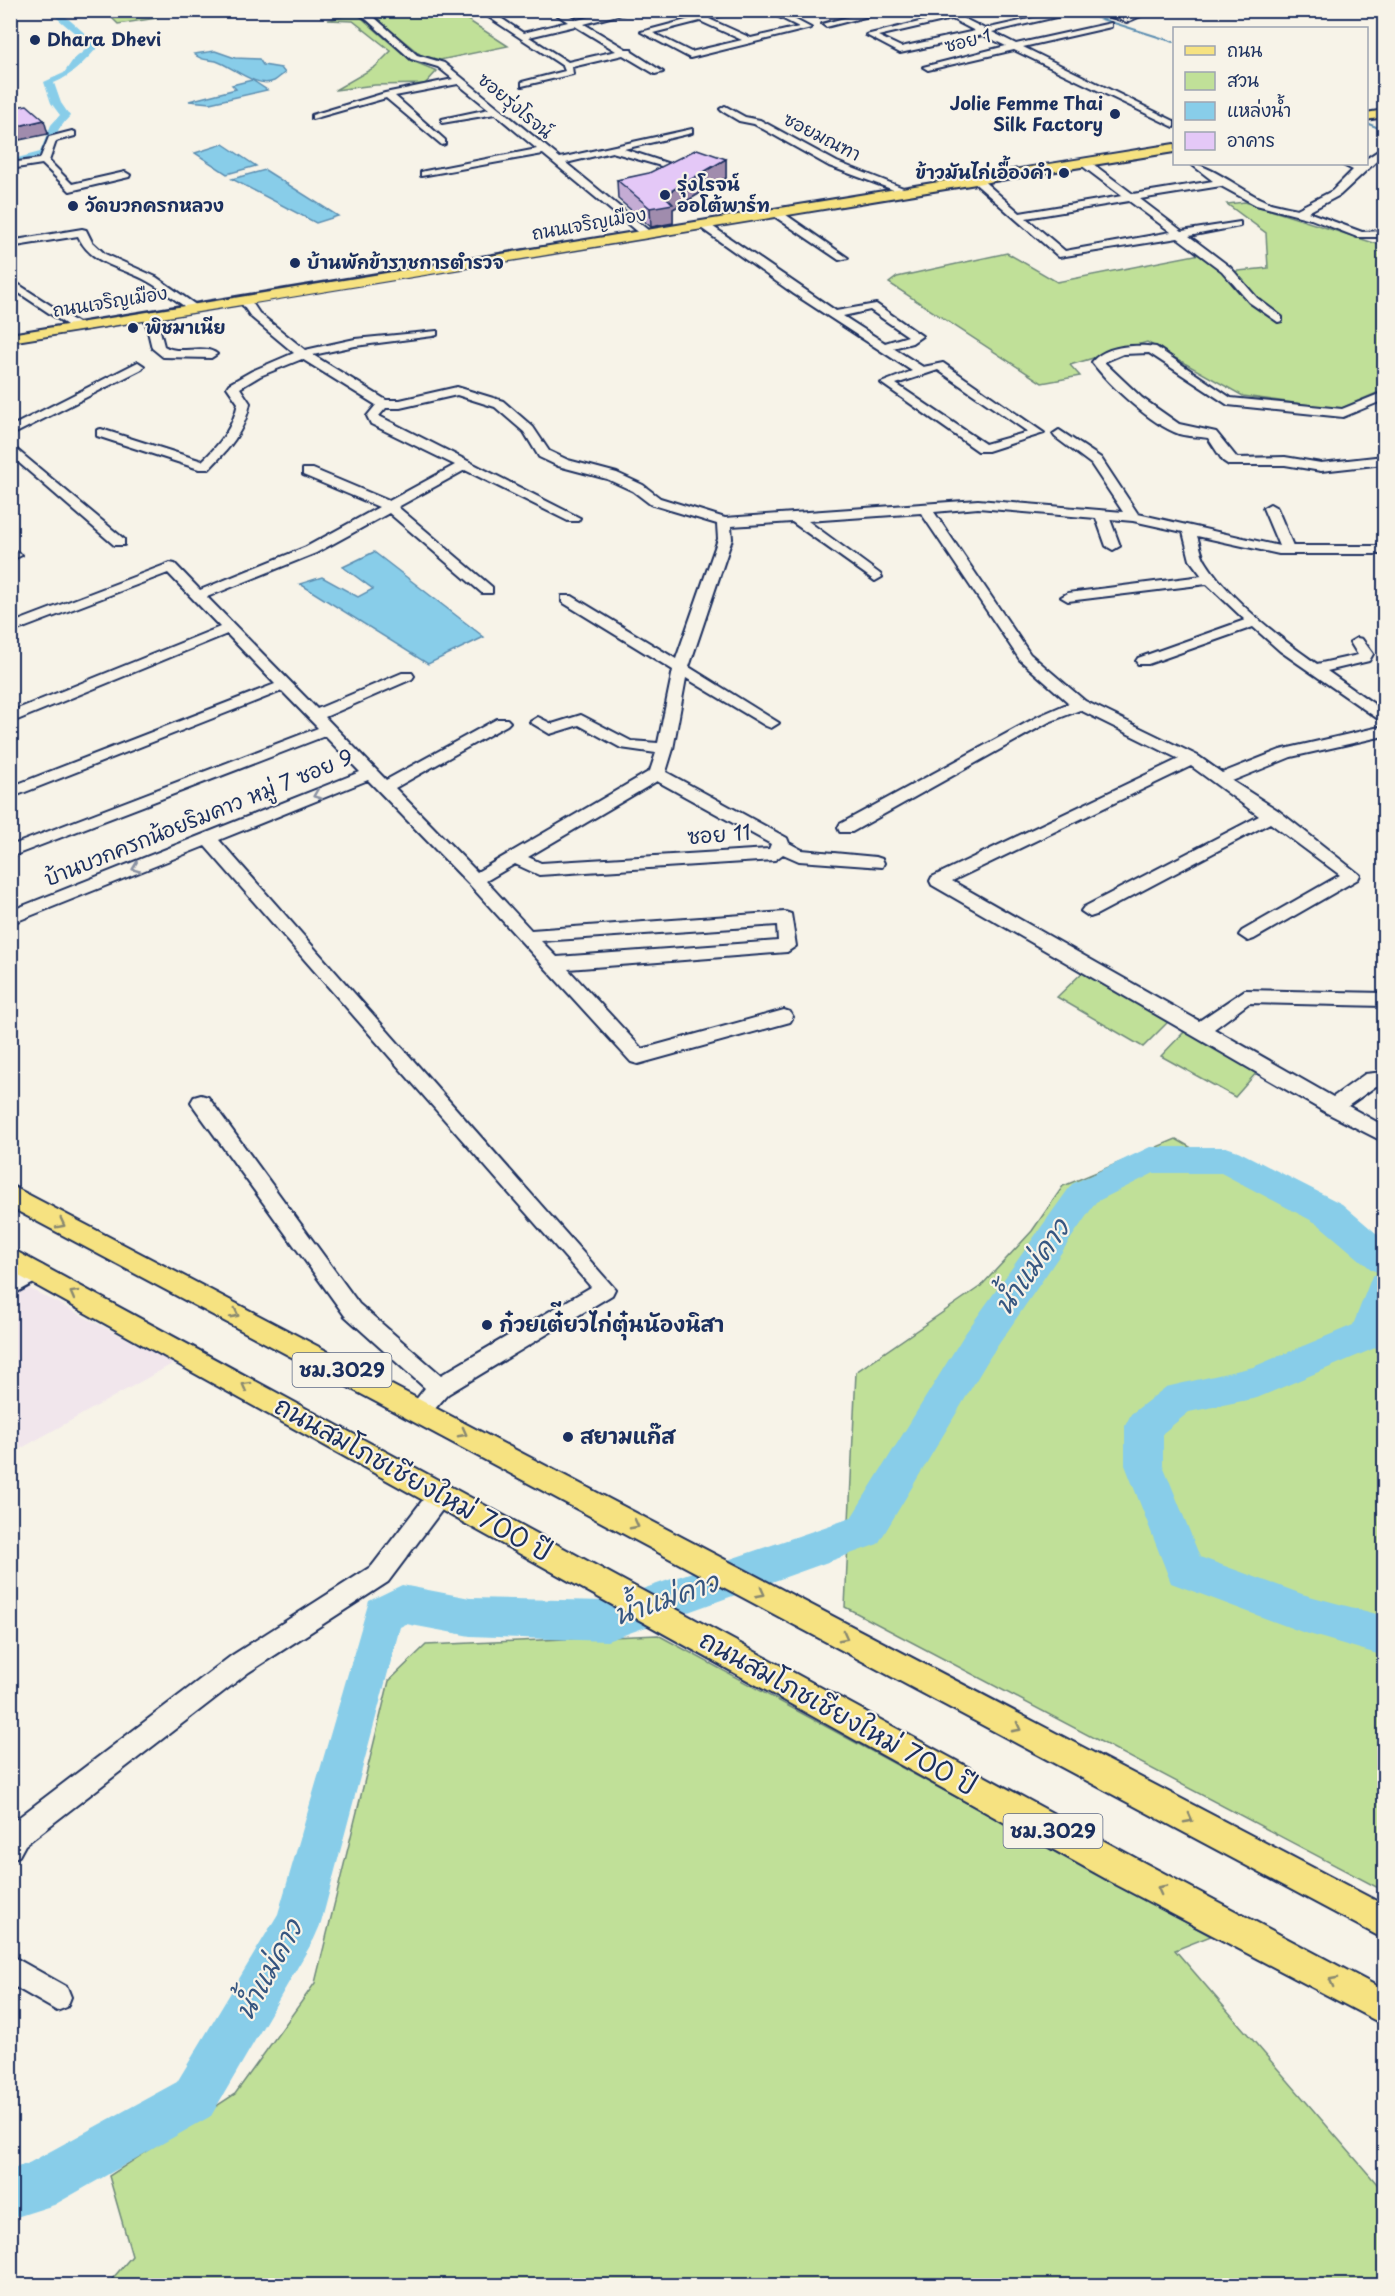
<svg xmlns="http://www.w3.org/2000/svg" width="1395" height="2296" font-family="'Playpen Sans','Playpen Sans Thai',sans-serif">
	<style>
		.built { fill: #f1e6ec }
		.green { fill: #c0e098; stroke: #6e887b; stroke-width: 1.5 }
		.water { fill: #88cde9; stroke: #5c8eb1; stroke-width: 1.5 }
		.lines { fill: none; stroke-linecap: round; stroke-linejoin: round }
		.stream { stroke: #5c8eb1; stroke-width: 2 }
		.canal { fill: #88cde9; fill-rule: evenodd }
		.river { fill: #88cde9; fill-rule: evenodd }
		.minor-casing { stroke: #1b2f5e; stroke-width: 4 }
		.major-casing { stroke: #1b2f5e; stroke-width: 4 }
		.minor { fill: #f7f3e8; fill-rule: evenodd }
		.major { fill: #f6e281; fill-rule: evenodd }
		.wall { fill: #c4acd4; stroke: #1b2f5e; stroke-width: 1.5 }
		.shaded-wall { fill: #a08cad; stroke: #1b2f5e; stroke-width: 1.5 }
		.building { fill: #e4c8f7; stroke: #1b2f5e; stroke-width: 1.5 }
		.oneway { stroke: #8991a3 }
		.oneway2 { stroke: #888870 }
		.poi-dot { fill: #1b2f5e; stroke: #f7f3e8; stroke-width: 2 }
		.labels { text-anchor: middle; stroke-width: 4.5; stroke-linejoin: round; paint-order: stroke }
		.far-poi-label { font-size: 18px; font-weight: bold; fill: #1b2f5e; stroke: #f7f3e8; text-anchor: start }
		.far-street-label { font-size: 18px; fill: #1b2f5e; stroke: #f7f3e8 }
		.shield { fill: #f7f3e8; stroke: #5d6a87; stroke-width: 1.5 }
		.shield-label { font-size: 20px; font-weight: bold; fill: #1b2f5e }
		.street-label { font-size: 21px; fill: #1b2f5e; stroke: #f7f3e8 }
		.poi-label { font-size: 21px; font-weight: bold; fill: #1b2f5e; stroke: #f7f3e8; text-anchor: start }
		.near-street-label { font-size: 26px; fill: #1b2f5e; stroke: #f7f3e8 }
		.near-water-label { font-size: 27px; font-style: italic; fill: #365681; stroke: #f7f3e8 }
	</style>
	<rect width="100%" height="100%" fill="#f7f3e8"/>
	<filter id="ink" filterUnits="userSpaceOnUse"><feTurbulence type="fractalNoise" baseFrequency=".0167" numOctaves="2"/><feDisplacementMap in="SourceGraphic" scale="12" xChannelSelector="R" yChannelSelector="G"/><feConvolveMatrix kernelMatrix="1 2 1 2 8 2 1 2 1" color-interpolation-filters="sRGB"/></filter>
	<g filter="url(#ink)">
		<!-- built -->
		<path class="built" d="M11,1279L174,1363L11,1454Z"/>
		<!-- green -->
		<path class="green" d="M119,11H150L157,18L118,24L107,13Z
			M367,11H454L508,46L440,60L421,55Z
			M356,13L410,60L437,71L425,84L375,85L335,90L375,67L391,51L353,21L328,20Z
			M1245,202L1377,244L1384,243V390L1339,409L1243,396L1147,342L1070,365L1080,376L1042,383L889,283L897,277L1007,253L1057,282L1200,254L1228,272L1268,268L1266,233L1227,204Z
			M1084,971L1170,1020L1143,1047L1057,997Z
			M1185,1031L1258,1071L1235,1097L1161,1056Z
			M1176,1139L1384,1259V1891L845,1607L856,1372L981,1286L1032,1231L1063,1186Z
			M658,1635L1211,1936L1175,1950L1384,2192V2285L506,2286L501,2280L496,2286H106L132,2256L109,2176L235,2094L315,1983L389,1681L426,1645Z"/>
		<!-- water -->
		<path class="water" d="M215,51L235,58L259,59L263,65L281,68L285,73C281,75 278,79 274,81C256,89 232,66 216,61C207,59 202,61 194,54Z
			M252,80L267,90L210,103L189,101L236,89L232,85Z
			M223,144L256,166L227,174L195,153Z
			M265,170L338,216L316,223L232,179Z
			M374,552L484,637L428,664L300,584L322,577L358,597L373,589L343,567Z"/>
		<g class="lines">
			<!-- stream -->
			<path class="stream" d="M1073,10L1174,42
				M1366,123L1384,130"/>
			<!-- canal -->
			<path class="canal" d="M55,10H63L64,15L99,46C86,60 72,76 54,83L61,103L70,116C39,148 70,156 10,166V160L40,152L51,125L60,115L51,103L44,82L64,73L73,60L90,46L57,18Z"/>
			<!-- river -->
			<path class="river" d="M1150,1147H1226L1238,1151L1342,1204L1384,1240V1336L1380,1346L1257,1398L1189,1412L1163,1433V1465L1200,1557L1302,1594L1384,1616V1656L1302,1632L1171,1583L1125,1465V1426L1131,1414L1166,1387L1253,1367L1353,1325L1372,1276L1380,1273L1372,1270L1318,1224L1221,1173H1154L1096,1202L990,1357L878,1544L607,1641L470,1636L406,1624L400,1627L321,1923L314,1939L211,2116L54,2205L10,2219V2169L27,2164L177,2082L278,1914L369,1601L402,1585L470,1598L607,1601L851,1518L964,1335L1072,1184Z"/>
			<defs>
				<path id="minor" d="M356,10H366L417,55L444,63L560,158L692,129V133L624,149L682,168V172L612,152L566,163L649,231V235H641L543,154L421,176V172L425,171L537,149L495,114L442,123V119L489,109L458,84L395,96L445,140V144L442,145L386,98L312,119V115L385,93L453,79L438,67L411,59Z
					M478,10H489L523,33L568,22L550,10H561L577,20L619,10H636L584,24L626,49H631L632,52L663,72L655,74L623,55L572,67L573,74L522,86V82L565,71L563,66ZM575,26L616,51L568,62L529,37Z
					M724,10H741L709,19L751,38L799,27L765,10H777L811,28L690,58L641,32ZM700,21L742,40L691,52L653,33Z
					M874,10H892L826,27L822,24Z
					M935,10L954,14L987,10L961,17L985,29L1065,11L1069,14L992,32L1016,44L1111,23V27L1023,47L1174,121V127L1014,50L928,70L923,67L1006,46L983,35L900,53L866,35L944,16ZM952,19L975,31L901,47L878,36Z
					M1088,10C1101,10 1116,17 1127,16C1136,16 1144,10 1155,10L1127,22Z
					M725,106L745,117L760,120L837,162L911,191L902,193L829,166L754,124L739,121L722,111L720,109Z
					M72,131L75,132V136L56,141L49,161L72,184L125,172L130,175L129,177L70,191L42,164L10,169V163L40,159L49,137Z
					M1384,147V154L1340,195L1308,212L1362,232L1384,231V237H1357L1311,219L1256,205L1221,186L1140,199L1182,231L1240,222V226L1189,236L1230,267L1257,298L1282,317V321L1278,322L1249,302L1222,271L1178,238L1059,257L971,180L980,178L1020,213L1122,196L1081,165V161H1089L1133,194L1213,181L1191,164C1205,162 1244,191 1261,199C1272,205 1285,206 1297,209L1332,191L1353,170L1341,164H1366V159ZM1129,201L1171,232L1065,251L1026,218Z
					M771,210H779L848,258L839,260L771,214Z
					M698,222H706L836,311L876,304L922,336L912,343L893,348L923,367L943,363L1044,433L988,451H978L881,383L912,371L794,294L698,226ZM870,310L908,336L885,343L843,316ZM938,370L1028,432L985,444L896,384Z
					M82,229L86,230L92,242L105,254L156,277L200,308L190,310C176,301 162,289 147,281C122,267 91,265 78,236L10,247V241Z
					M10,279L81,325V329H73L10,287Z
					M241,298H249L259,313L305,350L355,339L437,331V335L433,336L355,346L313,355L386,400H400L457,387L503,401L533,427L549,451L568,460L617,473L643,485L660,498L725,518L978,500L1123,512L1091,464L1055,437L1053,434L1059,430L1101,458L1138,514L1279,546L1263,508L1270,504L1277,508L1293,546H1384V554H1279L1197,536C1200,544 1201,555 1206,562C1229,599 1281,639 1317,664L1358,655L1350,642L1357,638L1362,639L1373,654L1369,661L1327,671L1384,711V723L1280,651L1253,627L1148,664H1138L1136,661L1138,658L1245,620L1207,584L1068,601L1061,597L1068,593L1202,576L1190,560L1183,532L1133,521L1110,519L1120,546L1113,550L1106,546L1096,518L978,508L934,512L1030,654L1085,701L1198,756L1222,773L1280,750L1384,726V736L1291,757L1232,781L1279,811L1360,875L1358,879L1254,939L1248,941L1239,935L1242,931L1340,875L1270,823L1096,915L1090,917L1081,911L1084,907L1259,816L1191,766L952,881L1199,1021L1245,990L1384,993V1006L1249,1003L1214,1029L1333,1097L1365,1074L1384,1072V1086H1376L1348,1106L1384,1126V1142L1325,1112L932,885L930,881L932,877L1179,759L1080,710L1049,722L852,832H840L838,828L840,824L1039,716L1069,703L1020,660L921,513L808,521L880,574L882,577L875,581L792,522L731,526L732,539L689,667L779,723L771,728L766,726L686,678L673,749L666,772L787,838L789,843L802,850L876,857L882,859L884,863L882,867L799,861L783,854L775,860L539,875L515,864L486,881L531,930L785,912L791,914L796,946L787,952L568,969L642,1049L784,1010L790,1012L793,1017L790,1022L638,1064L631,1062L469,884L368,780L219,840L615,1289L612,1295L448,1394C437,1405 428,1423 411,1417L408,1410L425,1388L345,1316L194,1107L191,1102L194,1097L201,1095L208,1097L359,1304L441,1375L591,1287L205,846L10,924V911L360,772L325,736L10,857V846L318,728L282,691L10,798V787L275,684L227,634L10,723V712L220,627L168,573L10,633V624L170,563L175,564L200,590L306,547L379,507L303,475V469H313L389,501L455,465L371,424L367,416L376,405L302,359L260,376L240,388L250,403C245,431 228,450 209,469H199L97,436V430L101,429L202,461C220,444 233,428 238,403L227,387L229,384L252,371L294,353L251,317L239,300ZM457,395L495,407L524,432L539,457L558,466L607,479L633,491L650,504L717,524L718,539L676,659L572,596H562V602L673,670L658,743L631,741L581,715L552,724L538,717L530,722L550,734L579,725L621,748L656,753L650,771L477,872L395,788L507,725L510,722L507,719H497L386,780L325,717L412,679L414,676L412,673H402L317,709L207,597L316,553L389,513L482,593H492V587L398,507L465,470L568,521H578L580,518L379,416L386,408H400ZM657,781L771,844L769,849L541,863L528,857ZM777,925L778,941L557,957L541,941Z
					M150,312L156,315L164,346C179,356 203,343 217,354L211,358L163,357L152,348L144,315Z
					M1147,346L1156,347L1231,398L1342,409L1384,392V400L1343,417L1228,405L1149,353L1123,354L1104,362L1142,398L1179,424L1216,432L1237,458L1285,457L1321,463L1384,456V464L1321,471L1285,465H1229L1223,461L1208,438C1198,436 1189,437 1179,434C1151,424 1110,386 1092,362C1104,347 1128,345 1147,346Z
					M138,362L144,366L142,369L10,436V427Z
					M10,444L124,539V545H114L10,455Z
					M15,551L22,555L10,561V552Z
					M36,1263L43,1266L46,1272L43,1278L10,1296V1277Z
					M440,1485L448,1488L451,1495L448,1502L388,1582L249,1672L25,1845L19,1856L10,1860V1824L231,1656L372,1566L432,1488Z
					M10,1955L67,1987L71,1997L67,2007L57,2011L10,1984Z"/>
				<path id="major" d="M1384,110V117L1366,120V113Z
					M1174,144V152C786,214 399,281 10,342V334C399,272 786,206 1174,144Z
					M10,1185L1384,1905V1939L10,1207Z
					M10,1248L1141,1861L1384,1990V2025L1117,1885L10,1271Z"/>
			</defs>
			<!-- minor casing -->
			<use href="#minor" class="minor-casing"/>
			<!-- major casing -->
			<use href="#major" class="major-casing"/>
			<!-- minor -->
			<use href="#minor" class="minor"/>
			<!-- major -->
			<use href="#major" class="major"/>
		</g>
		<!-- wall -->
		<path class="wall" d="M726,159V178L673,209V223L651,227L618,199L617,180Z"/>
		<!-- shaded-wall -->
		<path class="shaded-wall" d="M44,120L48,134L10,142V128Z
			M726,159V178L673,209V223L651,227L650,208L664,195Z"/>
		<!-- building -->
		<path class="building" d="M27,105L44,120L10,128V108Z
			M697,149L726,159L664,195L673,204L650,208L617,180L649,173Z"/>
		<!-- one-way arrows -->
		<defs><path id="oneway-chevron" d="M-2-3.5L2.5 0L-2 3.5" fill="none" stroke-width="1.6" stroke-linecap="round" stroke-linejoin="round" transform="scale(1.5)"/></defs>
		<g class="oneway">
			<use href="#oneway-chevron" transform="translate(317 795) rotate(158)"/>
			<use href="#oneway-chevron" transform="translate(136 868) rotate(158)"/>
		</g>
		<g class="oneway2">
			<use href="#oneway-chevron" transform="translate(61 1224) rotate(27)"/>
			<use href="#oneway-chevron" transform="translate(74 1294) rotate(-151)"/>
			<use href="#oneway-chevron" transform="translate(235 1314) rotate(27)"/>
			<use href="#oneway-chevron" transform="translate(246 1386) rotate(-151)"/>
			<use href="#oneway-chevron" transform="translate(463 1433) rotate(28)"/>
			<use href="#oneway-chevron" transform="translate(635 1525) rotate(28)"/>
			<use href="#oneway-chevron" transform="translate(761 1593) rotate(28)"/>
			<use href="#oneway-chevron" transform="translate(844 1637) rotate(28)"/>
			<use href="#oneway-chevron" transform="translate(1017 1728) rotate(28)"/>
			<use href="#oneway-chevron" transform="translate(1189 1819) rotate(28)"/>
			<use href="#oneway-chevron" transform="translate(1161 1889) rotate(-152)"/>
			<use href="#oneway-chevron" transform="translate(1333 1981) rotate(-152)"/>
		</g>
	</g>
	<!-- markers -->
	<g class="poi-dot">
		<circle cx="35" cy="40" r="6"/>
		<circle cx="1115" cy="114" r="6"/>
		<circle cx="1064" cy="173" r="6"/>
		<circle cx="665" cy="195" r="6"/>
		<circle cx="73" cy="206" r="6"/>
		<circle cx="295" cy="263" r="6"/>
		<circle cx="133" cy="328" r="6"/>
		<circle cx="487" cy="1325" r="6"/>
		<circle cx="568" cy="1437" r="6"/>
	</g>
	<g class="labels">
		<!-- far-poi labels -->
		<g class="far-poi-label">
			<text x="47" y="46">Dhara Dhevi</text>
			<text x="1103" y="110" text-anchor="end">Jolie Femme Thai<tspan x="1103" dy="21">Silk Factory</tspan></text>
			<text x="1052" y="179" text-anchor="end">ข้าวมันไก่เอื้องคํา</text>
			<text x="677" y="191">รุ่งโรจน์<tspan x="677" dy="21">ออโต้พาร์ท</tspan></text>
			<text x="85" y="212">วัดบวกครกหลวง</text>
			<text x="307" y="269">บ้านพักข้าราชการตำรวจ</text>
			<text x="145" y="334">พิชมาเนีย</text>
		</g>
		<!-- far-street labels -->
		<g class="far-street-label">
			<text transform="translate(968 41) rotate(-13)" y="6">ซอย 1</text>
			<text transform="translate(515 106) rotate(40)" y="6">ซอยรุ่งโรจน์</text>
			<text transform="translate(822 137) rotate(27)" y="6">ซอยมณฑา</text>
			<text transform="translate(589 224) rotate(-10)" y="6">ถนนเจริญเมือง</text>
			<text transform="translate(110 302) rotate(-9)" y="6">ถนนเจริญเมือง</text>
		</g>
		<!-- shield labels -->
		<g class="shield">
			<rect x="292.5" y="1353" width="99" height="34" rx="4.5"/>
			<rect x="1003.5" y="1814" width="99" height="34" rx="4.5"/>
		</g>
		<g class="shield-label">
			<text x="342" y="1377">ชม.3029</text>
			<text x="1053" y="1838">ชม.3029</text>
		</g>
		<!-- street labels -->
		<g class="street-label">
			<text transform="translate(199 818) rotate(-22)" y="7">บ้านบวกครกน้อยริมคาว หมู่ 7 ซอย 9</text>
			<text transform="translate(719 835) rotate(-4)" y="7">ซอย 11</text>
		</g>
		<!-- poi labels -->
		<g class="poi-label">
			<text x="499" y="1332">ก๋วยเต๋ียวไก่ตุ๋นนัองนิสา</text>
			<text x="580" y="1444">สยามแก๊ส</text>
		</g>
		<!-- near-street labels -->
		<g class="near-street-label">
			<text transform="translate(413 1479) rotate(29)" y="9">ถนนสมโภชเชียงใหม่ 700 ปี</text>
			<text transform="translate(838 1713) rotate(29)" y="9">ถนนสมโภชเชียงใหม่ 700 ปี</text>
		</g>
		<!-- near-water labels -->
		<g class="near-water-label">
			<text transform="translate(1032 1267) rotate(-55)" y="9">น้ำแม่คาว</text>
			<text transform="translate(666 1599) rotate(-19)" y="9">น้ำแม่คาว</text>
			<text transform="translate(269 1970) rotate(-61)" y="9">น้ำแม่คาว</text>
		</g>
	</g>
	<!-- margin -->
	<rect width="1395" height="2296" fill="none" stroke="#f7f3e8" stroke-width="36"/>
	<rect x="18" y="18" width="1359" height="2260" fill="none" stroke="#1b2f5e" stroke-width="2" filter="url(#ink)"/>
	<!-- legend -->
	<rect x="1173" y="27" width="195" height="138" fill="#f7f3e8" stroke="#9fa5b1" stroke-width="1.5"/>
	<rect x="1185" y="46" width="30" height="9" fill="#f6e281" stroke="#9fa5b1" stroke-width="1.5"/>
	<text x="1227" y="57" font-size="18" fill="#1b2f5e">ถนน</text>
	<rect x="1185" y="72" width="30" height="18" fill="#c0e098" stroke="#9fa5b1" stroke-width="1.5"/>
	<text x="1227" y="87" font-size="18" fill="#1b2f5e">สวน</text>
	<rect x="1185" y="102" width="30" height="18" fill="#88cde9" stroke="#9fa5b1" stroke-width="1.5"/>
	<text x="1227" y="117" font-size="18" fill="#1b2f5e">แหล่งน้ำ</text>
	<rect x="1185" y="132" width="30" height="18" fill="#e4c8f7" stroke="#9fa5b1" stroke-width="1.5"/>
	<text x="1227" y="147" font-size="18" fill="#1b2f5e">อาคาร</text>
</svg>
